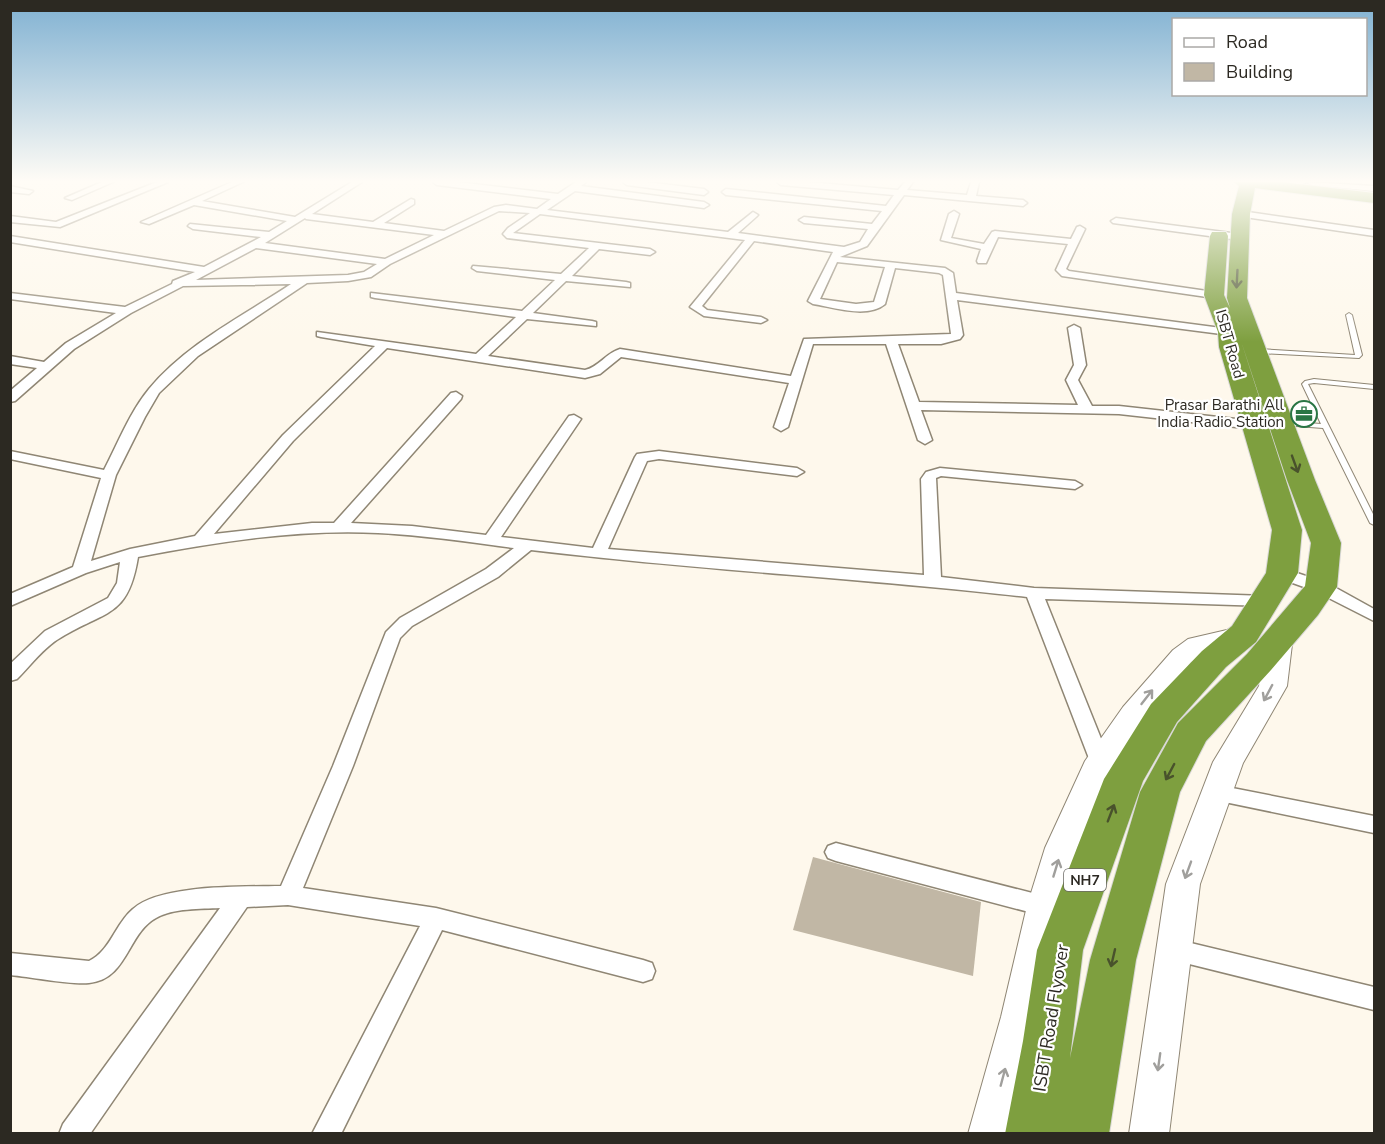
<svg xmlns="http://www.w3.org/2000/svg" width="1385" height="1144" font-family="'Nunito Sans',sans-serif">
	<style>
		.building { fill: #c1b7a5 }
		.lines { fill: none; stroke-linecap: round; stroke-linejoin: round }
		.lane-casing { stroke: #8f8674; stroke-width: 2 }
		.street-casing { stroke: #8f8674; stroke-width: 3 }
		.secondary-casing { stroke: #8f8674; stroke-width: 2 }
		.highway-casing { stroke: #d9d8d7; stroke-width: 2 }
		.lane { fill: #fff; fill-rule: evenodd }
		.street { fill: #fff; fill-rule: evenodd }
		.secondary { fill: #fff; fill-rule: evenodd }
		.highway { fill: #7e9f3f; fill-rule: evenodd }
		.oneway { stroke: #49522c }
		.oneway2 { stroke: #a09f9c }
		.labels { text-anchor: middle; stroke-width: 4.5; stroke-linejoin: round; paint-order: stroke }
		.shield { fill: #fff; stroke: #6b6964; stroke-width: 1.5 }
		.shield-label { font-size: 14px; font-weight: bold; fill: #2c2922 }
		.street-label { font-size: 15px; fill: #2c2922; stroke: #fff }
		.poi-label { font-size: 15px; fill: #2c2922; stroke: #fff; text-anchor: end }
		.near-street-label { font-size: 18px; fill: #2c2922; stroke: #fff }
	</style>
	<rect width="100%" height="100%" fill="#fef8ec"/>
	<!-- building -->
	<path class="building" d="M813,857L981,902L973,976L793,930Z"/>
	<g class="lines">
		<defs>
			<path id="lane" d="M1349,313L1352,315L1362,355L1359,358L1258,353L1255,351L1258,349L1355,355L1346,315Z
				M1314,379L1374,385V389L1314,383L1308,384L1374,516V525L1370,523L1323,428L1283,425L1280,423L1283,421L1321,424L1302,384L1305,381Z"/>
			<path id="street" d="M102,182H113L72,200L65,198Z
				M157,182H168L60,227L10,222V216L56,222Z
				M232,182H243L202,201L295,217L352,182H362L312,214L373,222L411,199L414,200V204L384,223L444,231L494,207L506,205L537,209L551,199L437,185L433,182H457L558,194L576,182H586L581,186L704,202L709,205L704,208L575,191L547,210L728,232L753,212L758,215L756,217L738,233L844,247L860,242L868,229L804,223L799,220L804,217L872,224L882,211L726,195L722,192L726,189L886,206L894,195L781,185L777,182H808L898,190L905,182H913L907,190L967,195L971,182H979L976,196L1023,200L1027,203L1023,206L904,195L867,246L840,257L945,268L953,273L956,293L1229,329L1235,332L1229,335L957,300L963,335L960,339L941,344H898L919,402L1078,405L1066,380L1074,365L1068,328L1074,325L1080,328L1086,365L1078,380L1092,406H1119L1254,421L1261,425L1254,429L1119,414L921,410L932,440L925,444L918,440L886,344H813L788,427L781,431L774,427L789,383L621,357L600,374L585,378L387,348L293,441L214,534L312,523H334L451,393L456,392L462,396L461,399L351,523L412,526L486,535L569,416L574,415L581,419L501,537L593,548L635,457L637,454L659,451L797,468L804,472L797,476L659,459L647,461L608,549L924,575L921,479L926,472L940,468L1075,481L1082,485L1075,489L941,476L936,478L941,577L1034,588L1266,596L1272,597L1275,601L1272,605L1266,606L1045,599L1110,761L1107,766L1100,769L1093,766L1090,761L1027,597C862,578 696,570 531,550L498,577L412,626L400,638L353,766L303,888L436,908L643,960L652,963L655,971L652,979L643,982L442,930L341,1134H312L420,926L288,905L247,907L90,1134H59L63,1124L220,908C201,909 173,908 156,918C127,934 128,979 89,983C71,985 31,977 10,975V953L89,961C111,950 115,924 133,909C161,884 243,887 281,886L333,766L386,632L400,618L486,569L514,548C469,542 423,535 378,533C297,529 216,542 138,557C128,618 106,610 60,638C44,647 30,666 17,679L10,681V664L45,631L108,598L117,583L120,562L86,573L10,606V594L73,567L101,478L10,459V451L104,470C118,443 130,412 149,389C186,344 243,316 291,284L183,286L131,313L74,349L15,401L10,402V391L37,368L10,364V356L44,362L66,343L116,313L10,299V293L125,307L172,284L173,281L195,272L10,242V236L204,267L261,237L193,229L188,226L190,224L269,232L287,221L194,205L149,224L141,222ZM499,211L530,213L508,228L503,234L507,238L589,248L561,274L473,266L472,268L477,271L555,280L522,311L371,293V297L375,298L516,317L476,354L317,332V336L321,337L375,346L283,435L195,536L130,549L91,561L116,475L145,417L159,393L198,356L307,283L348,281L371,277L390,264ZM540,214L745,240L690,307L704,316L761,323L767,320L761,317L707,310L702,306L754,241L833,252L808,301L813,304C833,307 867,319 885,304L895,268L939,273L943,275L951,334L804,339L791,376L620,349C606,353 599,367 585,370L488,356L527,319L596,326V322L592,321L533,313L566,281L630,287V283L626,282L572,276L599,249L650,255L655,252L650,249L513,233ZM305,218L306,219L434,235L385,259L265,243ZM256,248L377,264L364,272L348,275L196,280ZM837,262L885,267L874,302L856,304L820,299Z
				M623,182H646L704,189L708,192L704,195L627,185Z
				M1286,182H1306C1302,186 1290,186 1286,182Z
				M1307,182L1374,186V191L1311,185Z
				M10,186L33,191L29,194L10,192Z
				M954,211L959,214L951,238L984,244L992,232L995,231L1071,239L1077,227L1080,226L1085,229L1066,269L1069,271L1214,292L1219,295L1214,298L1062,276L1056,270L1068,244L998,237L986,263H978L977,261L981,249L941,240L949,214Z
				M1241,211L1374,230V236L1238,216L1236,214Z
				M1116,218L1239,234L1244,237L1239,240L1113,223L1111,221Z
				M1282,568L1327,583L1374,609V621L1315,591L1276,577L1274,573Z
				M1217,785L1374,816V833L1210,799L1206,793L1210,787Z
				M836,843L1044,896L1052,899L1056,906L1052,913L1044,916L836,861L828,858L825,852L828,846Z
				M1174,939L1374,987V1010L1165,958L1162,950L1165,942Z"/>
			<path id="secondary" d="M1244,626L1253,628L1257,634L1253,640L1206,652L1191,662L1143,721L1113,765L1077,848L1061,906L1039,1017L1008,1134H968L1001,1017L1027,906L1045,848L1085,761L1123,707L1173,650L1188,639Z
				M1280,628L1289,630L1293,636L1287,686L1243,763L1200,884L1169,1134H1129L1166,884L1213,762L1259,686L1267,636L1271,630Z"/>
			<path id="highway" d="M1234,182H1282L1374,193V203L1255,188L1250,214L1247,298L1315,480L1341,543L1337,587L1318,615L1271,670L1206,741L1180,792L1136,960L1109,1134H1005L1023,1041L1037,950L1104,779L1151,704L1202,651L1232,626L1266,573L1272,530L1219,347L1218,332L1204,295L1210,236L1212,232H1226L1228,236L1224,295L1230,308L1227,298L1232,214L1239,186ZM1241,341L1287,480L1311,543L1305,586L1247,654L1178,723L1140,792L1090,960L1070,1058L1083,950L1143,781L1177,722L1226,667L1256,642L1298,573L1302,530Z"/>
		</defs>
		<!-- lane casing -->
		<use href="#lane" class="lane-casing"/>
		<!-- street casing -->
		<use href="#street" class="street-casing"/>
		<!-- secondary casing -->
		<use href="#secondary" class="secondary-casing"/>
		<!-- highway casing -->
		<use href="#highway" class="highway-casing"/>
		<!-- lane -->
		<use href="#lane" class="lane"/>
		<!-- street -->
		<use href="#street" class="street"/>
		<!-- secondary -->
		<use href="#secondary" class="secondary"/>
		<!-- highway -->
		<use href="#highway" class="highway"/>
	</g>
	<!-- one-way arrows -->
	<defs><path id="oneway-shaft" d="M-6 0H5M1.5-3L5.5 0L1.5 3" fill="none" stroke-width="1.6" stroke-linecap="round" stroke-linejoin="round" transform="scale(1.5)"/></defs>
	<g class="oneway">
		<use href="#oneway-shaft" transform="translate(1237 279) rotate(93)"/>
		<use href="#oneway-shaft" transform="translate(1295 464) rotate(70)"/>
		<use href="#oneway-shaft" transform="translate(1170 772) rotate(118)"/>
		<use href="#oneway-shaft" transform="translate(1111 813) rotate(-69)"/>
		<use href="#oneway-shaft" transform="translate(1113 958) rotate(103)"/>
	</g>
	<g class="oneway2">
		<use href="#oneway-shaft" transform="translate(1268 693) rotate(118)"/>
		<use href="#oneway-shaft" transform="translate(1147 697) rotate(-52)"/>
		<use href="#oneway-shaft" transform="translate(1056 868) rotate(-73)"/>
		<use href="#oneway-shaft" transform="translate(1188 870) rotate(110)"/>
		<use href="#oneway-shaft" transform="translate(1159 1062) rotate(98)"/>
		<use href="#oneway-shaft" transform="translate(1003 1077) rotate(-75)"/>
	</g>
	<!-- sky -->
	<linearGradient id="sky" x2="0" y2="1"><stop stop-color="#80b1d2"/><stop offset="0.53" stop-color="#fffcf6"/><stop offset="1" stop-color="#fffcf6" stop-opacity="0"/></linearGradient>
	<rect width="1385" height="342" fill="url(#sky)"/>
	<!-- icons -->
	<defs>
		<symbol id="office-ring" viewBox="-11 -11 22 22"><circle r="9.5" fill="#fff" stroke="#297544" stroke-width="1.5"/><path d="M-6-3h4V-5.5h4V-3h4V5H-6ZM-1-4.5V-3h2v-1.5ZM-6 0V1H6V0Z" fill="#297544"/></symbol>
	</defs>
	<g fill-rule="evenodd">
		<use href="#office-ring" x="1289" y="399" width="30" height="30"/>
	</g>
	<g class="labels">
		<!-- shield labels -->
		<rect class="shield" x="1064" y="869" width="42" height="22" rx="4.5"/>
		<g class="shield-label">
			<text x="1085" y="885">NH7</text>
		</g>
		<!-- street labels -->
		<g class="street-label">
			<text transform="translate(1230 344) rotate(74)" y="5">ISBT Road</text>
		</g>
		<!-- poi labels -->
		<g class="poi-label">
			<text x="1284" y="410">Prasar Barathi All<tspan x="1284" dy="17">India Radio Station</tspan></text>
		</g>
		<!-- near-street labels -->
		<g class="near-street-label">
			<text transform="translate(1051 1018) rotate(-81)" y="6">ISBT Road Flyover</text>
		</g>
	</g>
	<!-- border -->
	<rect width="1385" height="1144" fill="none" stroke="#2c2922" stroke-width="24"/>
	<!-- legend -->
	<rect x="1172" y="18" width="195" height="78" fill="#ffffff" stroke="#aba9a7" stroke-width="1.5"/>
	<rect x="1184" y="38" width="30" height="9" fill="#ffffff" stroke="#aba9a7" stroke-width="1.5"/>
	<text x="1226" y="48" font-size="18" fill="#2c2922">Road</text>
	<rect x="1184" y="63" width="30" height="18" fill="#c1b7a5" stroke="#aba9a7" stroke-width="1.5"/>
	<text x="1226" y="78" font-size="18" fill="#2c2922">Building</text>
</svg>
